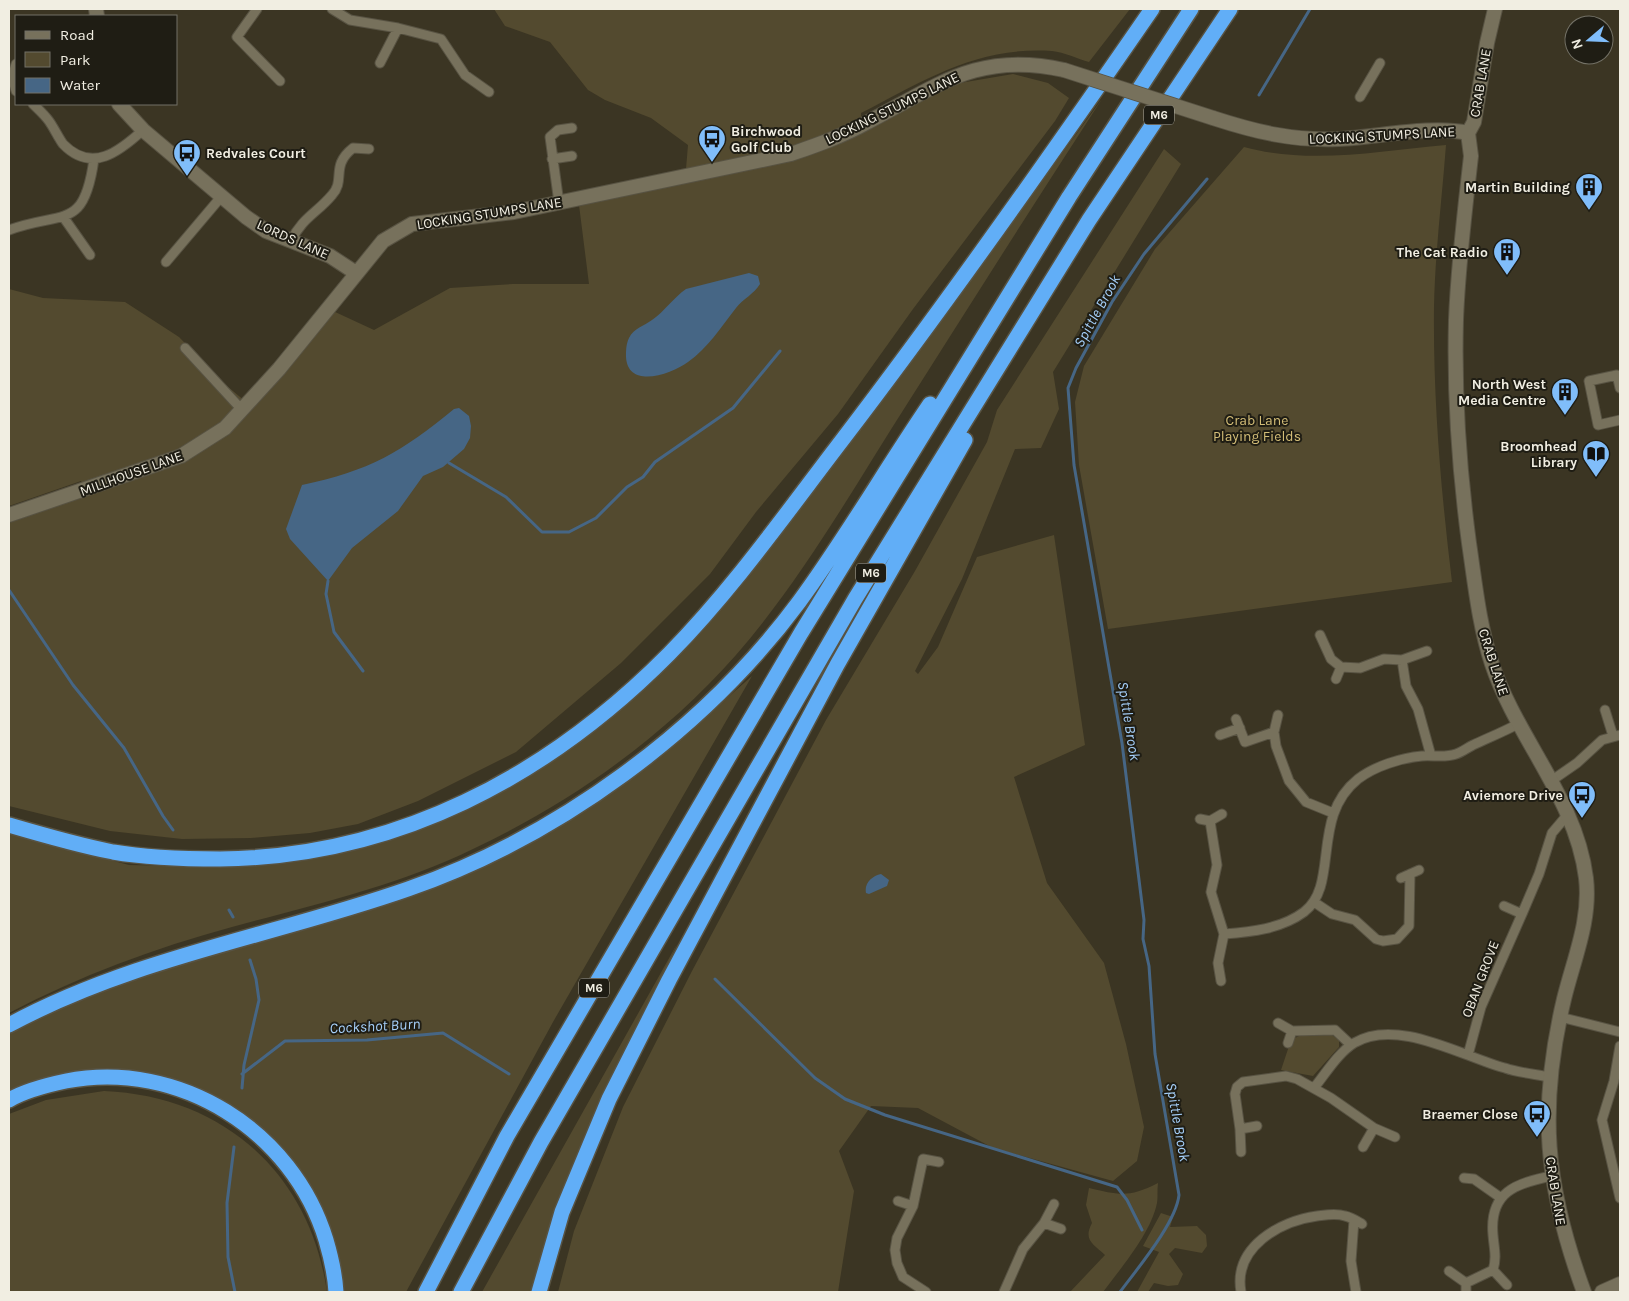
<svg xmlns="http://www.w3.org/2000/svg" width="1629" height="1301" font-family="Karla,sans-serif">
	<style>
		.green { fill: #534a2f }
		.water { fill: #466685 }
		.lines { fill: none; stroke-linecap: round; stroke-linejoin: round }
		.stream { stroke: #466685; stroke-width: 3 }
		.street-casing { stroke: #585343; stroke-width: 11 }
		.secondary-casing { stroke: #585343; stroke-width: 16 }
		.highway-casing { stroke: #585343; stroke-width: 18 }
		.street { stroke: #77715c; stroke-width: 9 }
		.secondary { stroke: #77715c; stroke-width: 14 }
		.highway { stroke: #61aef7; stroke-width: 15 }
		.secondary-bridge-casing { stroke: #585343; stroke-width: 16; stroke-linecap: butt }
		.secondary-bridge { stroke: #77715c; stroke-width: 14 }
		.labels { text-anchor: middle; stroke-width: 4; stroke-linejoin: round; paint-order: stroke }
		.shield { fill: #1f1d14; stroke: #b2afa4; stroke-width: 1 }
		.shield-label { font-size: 12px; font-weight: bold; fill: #f1eee2 }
		.street-label { font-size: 14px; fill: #f1eee2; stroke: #1f1d14 }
		.poi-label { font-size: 14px; font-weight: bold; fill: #f1eee2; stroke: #1f1d14; text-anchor: end }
		.park-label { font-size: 14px; fill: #d4be78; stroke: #1f1d14 }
		.water-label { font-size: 15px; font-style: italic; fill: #a5cff9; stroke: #1f1d14 }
	</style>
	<rect width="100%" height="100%" fill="#3b3523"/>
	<!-- green -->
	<path class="green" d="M494,9H1130L1089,62C1078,59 1064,52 1052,51C977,46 925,80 861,113L862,131L924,99L960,83L1013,74L1048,83L1069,98L1055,121L913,309L838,414L756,512L710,574L621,663L516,752L418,801L358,824L310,833L251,838L182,839L110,831L9,806V523L89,494L81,481L9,506V289L43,298L125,302L179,337L227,386L252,407L333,311L374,330L450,288L513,284H589L579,205L685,181L688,145L651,118L605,100L588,90L550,42L505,26Z
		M1102,99C1037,199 973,300 909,401C854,487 803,578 736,655C665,736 571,803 473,849C397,886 313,905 232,927C155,948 79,976 9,1013V833L129,865L231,867L298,861L364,847L428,825L489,798L546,764L648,682L942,317Z
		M1446,145C1442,198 1435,253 1434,307C1433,400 1441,491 1452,582L1108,629L1079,465L1075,402L1084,366L1155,249L1244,147C1310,165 1379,151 1446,145Z
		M1164,149L1181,164L1053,372L1059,409L1041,448L1015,449L962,579L915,671L918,674L938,647L977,557L1054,535L1085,745L1014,777L1047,883L1104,963L1126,1044L1144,1127L1137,1161L1113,1181L993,1148L918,1108L871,1106L839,1151L854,1191L838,1292H558L574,1231L623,1107L692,971L826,720L915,571L987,442L997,410Z
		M752,676L553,1022L406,1292H345L336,1244L310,1188L299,1170L240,1113L104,1071L63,1074L9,1093V1031L34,1018L142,974L219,952L563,823L662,755Z
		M677,944L549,1233L530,1292H482Z
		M1301,1035H1332L1339,1040V1047L1313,1076L1281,1070L1291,1040Z
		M104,1091C223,1096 310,1173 327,1292H9V1114L46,1100Z
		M1158,1183C1157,1190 1158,1197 1157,1203C1151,1233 1121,1268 1103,1292H1070L1105,1255C1093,1244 1083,1240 1092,1223L1086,1205L1089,1188C1119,1195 1129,1198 1158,1183Z
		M1161,1213L1173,1217L1170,1227L1197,1226L1206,1235L1207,1246L1202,1253L1175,1248L1169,1254L1183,1274L1178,1285L1168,1286L1154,1283L1148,1292H1137L1159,1252L1143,1246Z"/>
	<!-- water -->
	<path class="water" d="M749,273L758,276L760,284C754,294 743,299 736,308C721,327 708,348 688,362C672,374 628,390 626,357C626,351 626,344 629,338C634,328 644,326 652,320C665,311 673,298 686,289Z
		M459,408L469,416L471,426L470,438L464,449L443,467L423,476L398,511L352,548L328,581L290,539L286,529L302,485C369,471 402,452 454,409Z
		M881,874L889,880L887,886L869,894L866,893C864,883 872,876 881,874Z"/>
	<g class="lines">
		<!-- stream -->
		<path class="stream" d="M1259,95L1310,9
			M449,463L506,497L542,532H569L596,518L627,487L643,477L655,462L733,408L780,351
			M328,581L326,594L334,632L363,671
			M9,590L73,685L124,748L163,816L173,830
			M229,910L233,917
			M715,979L815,1078L845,1099L885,1115L1117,1187L1127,1200L1142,1230
			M242,1074L285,1041L367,1040L443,1033L509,1074
			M242,1088L244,1065L259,1000L256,979L250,960
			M234,1147L227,1203L228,1257L235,1292
			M1120,1292C1137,1269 1176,1223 1179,1195L1155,1054L1149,966L1143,939L1144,920L1122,743L1074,465L1068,388L1076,368L1112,302L1144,254L1207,179"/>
		<defs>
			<path id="street" d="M257,9L237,37L280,81
				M332,9L350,20L398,28L441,39L465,75L489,92
				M380,63L398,28
				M16,64L12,77L16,91
				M1360,97L1380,63
				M33,104C38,109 44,114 49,121C54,128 58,137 63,144C92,174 120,151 143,130
				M552,159L572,156
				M559,203L550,137L558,130L572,128
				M64,218L90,255
				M9,230C63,210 84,232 94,159
				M291,241C302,218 317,213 332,195C346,180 330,166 353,148L369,149
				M166,262L221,197
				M185,348L243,411
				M1620,388L1617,375L1589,381L1598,425L1620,420
				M1320,635L1331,659L1341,667L1336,679
				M1402,660L1406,686L1418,709L1431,756
				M1341,667L1360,668L1384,659L1402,660L1427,651
				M1605,710L1613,736
				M1278,715L1274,732L1276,746L1289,781L1306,802L1333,813
				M1236,719L1245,742L1274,732
				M1220,735L1240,728
				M1551,781L1577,763L1602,740L1620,735
				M1200,819L1210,821L1222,814
				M1210,821L1217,865L1211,892L1224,934L1218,963L1221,981
				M1401,878L1419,870
				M1314,902L1332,914L1355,920L1376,939L1383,941L1397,939L1409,926L1410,874
				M1504,906L1522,914L1539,874L1552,833L1569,813
				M1224,934C1251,932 1281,929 1304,912C1340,885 1310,817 1358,779C1375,766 1401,758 1422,756C1433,755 1445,758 1456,754C1462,752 1467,748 1473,745C1488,738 1503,732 1518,724
				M1560,1017L1620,1032
				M1278,1023L1292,1031L1288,1043
				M1292,1031L1335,1030L1351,1045
				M1620,1046L1614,1081L1602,1120L1620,1198
				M1468,1055L1481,1007L1522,914
				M1314,1088C1326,1073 1338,1053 1354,1043C1397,1017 1463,1057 1505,1068C1519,1073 1535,1074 1550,1077
				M1240,1129L1235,1094L1237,1087L1243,1082L1286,1076L1297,1079L1331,1098L1374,1128
				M1363,1147L1374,1128L1395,1137
				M1241,1152L1240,1129L1257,1126
				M1464,1178L1474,1179L1501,1198
				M898,1201L913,1206
				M1354,1220L1351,1261L1356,1292
				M1044,1223L1061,1229
				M1493,1270L1507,1285
				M1449,1271L1466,1283V1292
				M1466,1283L1493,1270C1497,1257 1494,1248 1493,1235C1489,1192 1516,1183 1552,1176
				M926,1292L903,1277L897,1263L895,1250L897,1238L913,1206L923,1159L939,1162
				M1004,1292L1023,1249L1044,1223L1054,1204
				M1241,1292C1233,1247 1280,1221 1317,1216C1326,1215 1336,1213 1345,1216C1351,1217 1357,1221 1362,1224"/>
			<path id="secondary" d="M96,9L97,16
				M1495,9L1487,43L1474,122L1468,133L1471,156C1465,210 1458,265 1456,320C1454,395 1459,468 1469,543C1475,583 1479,625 1492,664C1517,739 1576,798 1586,878C1591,920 1574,958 1564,999C1538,1109 1545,1186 1584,1292
				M119,104L143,130L246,217L266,231L330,256L356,273
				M1213,118C1256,132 1293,141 1339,139C1379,137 1430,125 1468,133
				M9,515L181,456L225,428L279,369L383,241L412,224L514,212L791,154C817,145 843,136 868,122C939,85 979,51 1064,70
				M1602,1292L1620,1284"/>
			<path id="highway" d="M9,825C43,835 77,845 113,852C148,858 184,859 220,859C396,857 547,777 669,654C733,589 787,512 843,439C950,299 1052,154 1152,9
				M9,1025C135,957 274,936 408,889C558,837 704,730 799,602C846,538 885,470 930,404
				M9,1100C26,1090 47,1085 66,1081C179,1059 293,1131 326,1240C331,1257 335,1275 336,1292
				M426,1292L507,1136L801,633L1069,197L1191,9
				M461,1292L541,1142L855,599L1089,220L1230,9
				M539,1292L562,1212L609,1099L669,980L837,665L965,440"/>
		</defs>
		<!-- street casing -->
		<use href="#street" class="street-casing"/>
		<!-- secondary casing -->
		<use href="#secondary" class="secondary-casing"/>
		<!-- highway casing -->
		<use href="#highway" class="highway-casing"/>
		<!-- street -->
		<use href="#street" class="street"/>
		<!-- secondary -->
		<use href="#secondary" class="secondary"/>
		<!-- highway -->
		<use href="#highway" class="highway"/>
		<defs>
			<path id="secondary-bridge" d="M1064,70L1213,118"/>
		</defs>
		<!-- secondary-bridge casing -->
		<use href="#secondary-bridge" class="secondary-bridge-casing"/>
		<!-- secondary-bridge -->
		<use href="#secondary-bridge" class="secondary-bridge"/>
	</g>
	<!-- icons -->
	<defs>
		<symbol id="bus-pin" viewBox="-11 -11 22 30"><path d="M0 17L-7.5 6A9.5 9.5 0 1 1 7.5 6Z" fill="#80bdfa" stroke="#1f1d14"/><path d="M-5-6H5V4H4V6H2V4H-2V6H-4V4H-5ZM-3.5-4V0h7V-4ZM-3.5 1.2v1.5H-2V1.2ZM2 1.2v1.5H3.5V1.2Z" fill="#111"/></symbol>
		<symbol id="building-pin" viewBox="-11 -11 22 30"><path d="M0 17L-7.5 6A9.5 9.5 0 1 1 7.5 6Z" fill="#80bdfa" stroke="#1f1d14"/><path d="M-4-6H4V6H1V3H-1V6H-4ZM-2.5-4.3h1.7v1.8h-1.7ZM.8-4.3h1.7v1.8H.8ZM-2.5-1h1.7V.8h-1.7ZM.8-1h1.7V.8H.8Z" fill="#111"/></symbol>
		<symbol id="library-pin" viewBox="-11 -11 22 30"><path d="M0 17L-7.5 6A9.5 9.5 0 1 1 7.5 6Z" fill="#80bdfa" stroke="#1f1d14"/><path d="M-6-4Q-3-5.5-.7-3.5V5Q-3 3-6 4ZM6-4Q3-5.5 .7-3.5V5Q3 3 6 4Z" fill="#111"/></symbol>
	</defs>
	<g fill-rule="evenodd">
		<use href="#bus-pin" x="696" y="123" width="32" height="43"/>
		<use href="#bus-pin" x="171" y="137" width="32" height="43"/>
		<use href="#building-pin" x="1573" y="171" width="32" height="43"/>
		<use href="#building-pin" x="1491" y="236" width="32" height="43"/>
		<use href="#building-pin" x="1549" y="376" width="32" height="43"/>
		<use href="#library-pin" x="1580" y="438" width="32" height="43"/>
		<use href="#bus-pin" x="1566" y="779" width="32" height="43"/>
		<use href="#bus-pin" x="1521" y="1098" width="32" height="43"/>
	</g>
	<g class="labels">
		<!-- shield labels -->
		<g class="shield">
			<rect x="1144" y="105.5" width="30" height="19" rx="4"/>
			<rect x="856" y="563.5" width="30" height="19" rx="4"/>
			<rect x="579" y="978.5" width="30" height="19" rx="4"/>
		</g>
		<g class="shield-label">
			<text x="1159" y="119">M6</text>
			<text x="871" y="577">M6</text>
			<text x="594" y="992">M6</text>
		</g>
		<!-- street labels -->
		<g class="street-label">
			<text transform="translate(1480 83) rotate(-80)" y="5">CRAB LANE</text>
			<text transform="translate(892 108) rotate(-26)" y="5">LOCKING STUMPS LANE</text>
			<text transform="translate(1382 135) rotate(-3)" y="5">LOCKING STUMPS LANE</text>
			<text transform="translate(489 213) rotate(-9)" y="5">LOCKING STUMPS LANE</text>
			<text transform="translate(293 239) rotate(24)" y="5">LORDS LANE</text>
			<text transform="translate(131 473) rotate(-20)" y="5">MILLHOUSE LANE</text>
			<text transform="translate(1494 662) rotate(72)" y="5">CRAB LANE</text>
			<text transform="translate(1480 979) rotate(-69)" y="5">OBAN GROVE</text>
			<text transform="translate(1556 1191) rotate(81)" y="5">CRAB LANE</text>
		</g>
		<!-- poi labels -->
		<g class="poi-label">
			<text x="731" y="136" text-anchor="start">Birchwood<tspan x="731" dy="16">Golf Club</tspan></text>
			<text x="206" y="158" text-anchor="start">Redvales Court</text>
			<text x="1570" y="192">Martin Building</text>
			<text x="1488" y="257">The Cat Radio</text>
			<text x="1546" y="389">North West<tspan x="1546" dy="16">Media Centre</tspan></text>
			<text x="1577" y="451">Broomhead<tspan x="1577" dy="16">Library</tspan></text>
			<text x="1563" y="800">Aviemore Drive</text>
			<text x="1518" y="1119">Braemer Close</text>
		</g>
		<!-- park labels -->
		<g class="park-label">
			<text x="1257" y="425">Crab Lane<tspan x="1257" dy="16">Playing Fields</tspan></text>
		</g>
		<!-- water labels -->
		<g class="water-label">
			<text transform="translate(1097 311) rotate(-61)" y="5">Spittle Brook</text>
			<text transform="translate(1129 721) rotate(81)" y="5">Spittle Brook</text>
			<text transform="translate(375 1026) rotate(-3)" y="5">Cockshot Burn</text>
			<text transform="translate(1178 1122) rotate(80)" y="5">Spittle Brook</text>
		</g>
	</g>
	<!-- border -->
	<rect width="1629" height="1301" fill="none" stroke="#f1eee2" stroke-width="20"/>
	<!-- legend -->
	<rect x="15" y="15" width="162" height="90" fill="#1f1d14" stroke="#737166"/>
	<rect x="25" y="31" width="25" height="8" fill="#77715c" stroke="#737166"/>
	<text x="60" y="40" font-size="15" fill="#f1eee2">Road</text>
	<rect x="25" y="52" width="25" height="15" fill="#534a2f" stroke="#737166"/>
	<text x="60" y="65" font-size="15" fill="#f1eee2">Park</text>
	<rect x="25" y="78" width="25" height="15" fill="#466685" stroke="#737166"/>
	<text x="60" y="90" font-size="15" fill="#f1eee2">Water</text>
	<!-- north arrow -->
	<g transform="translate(1589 40) rotate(251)"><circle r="24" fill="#1f1d14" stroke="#737166"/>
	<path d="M0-4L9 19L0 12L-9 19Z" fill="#80bdfa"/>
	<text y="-8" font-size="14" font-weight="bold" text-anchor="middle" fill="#f1eee2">N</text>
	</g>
</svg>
